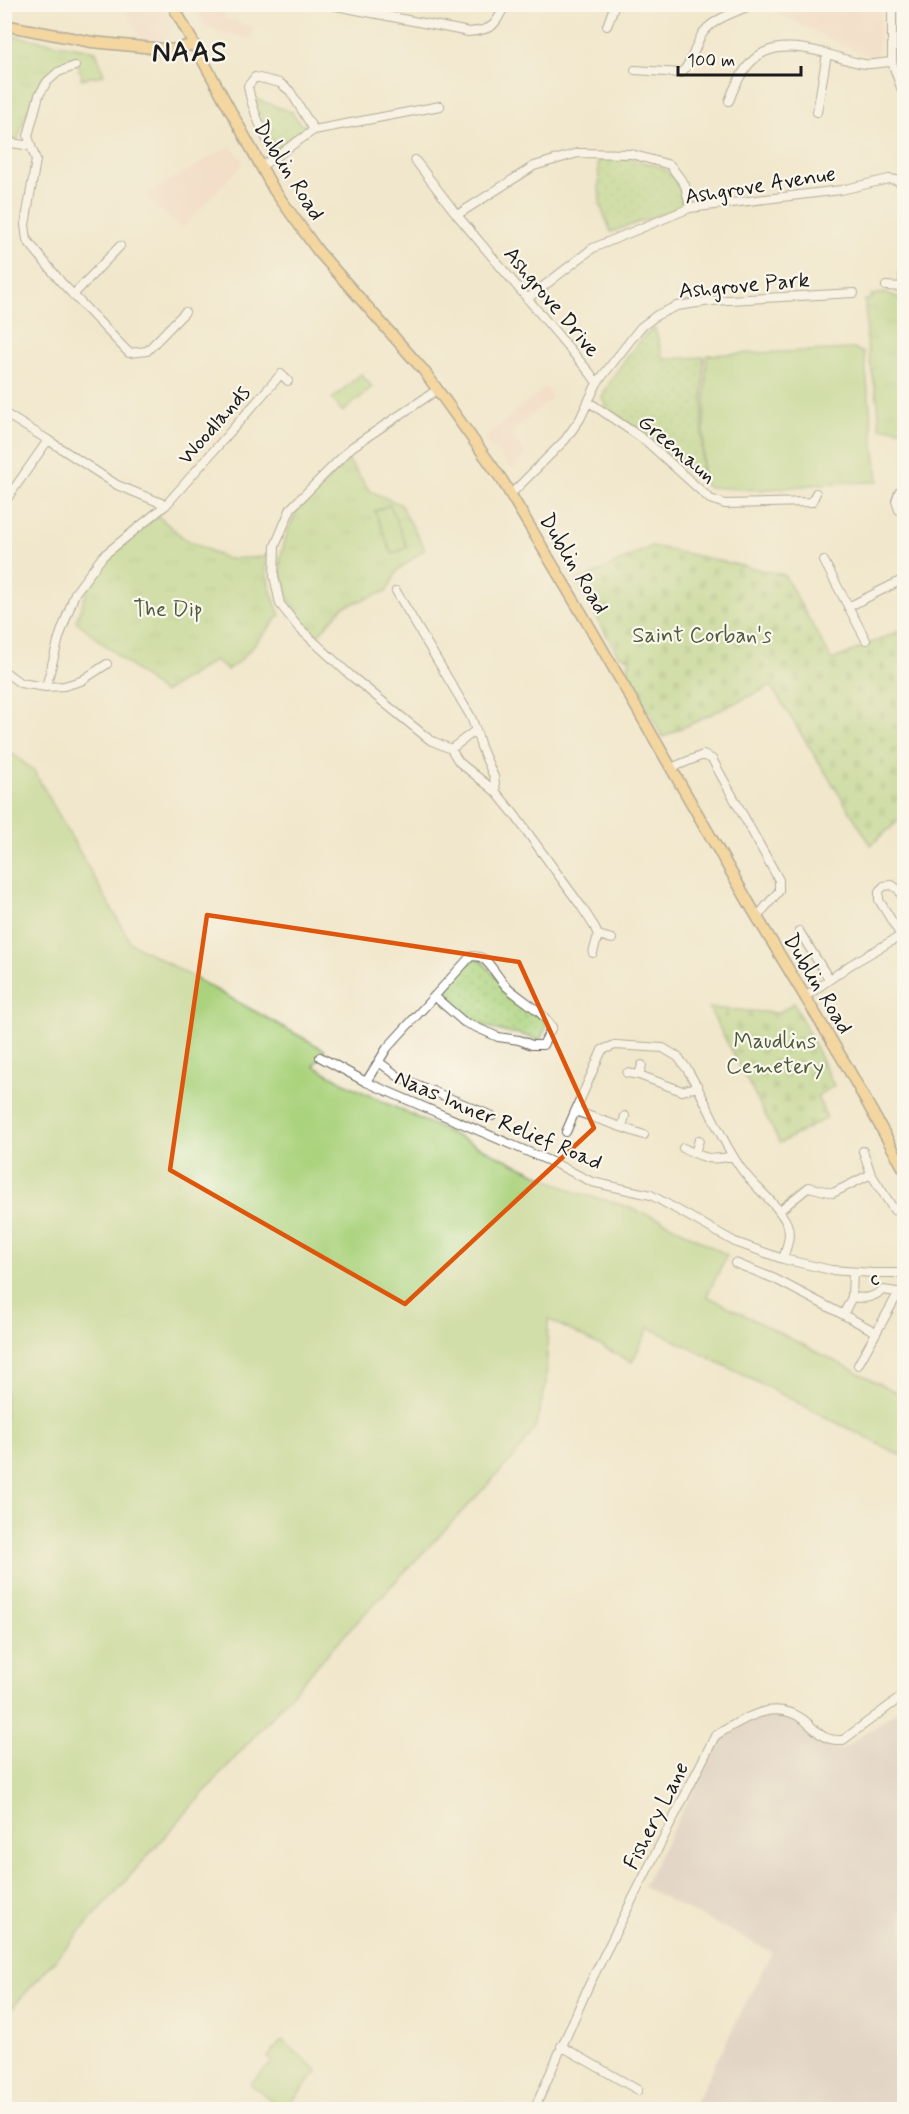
<svg xmlns="http://www.w3.org/2000/svg" width="909" height="2114" font-family="Mynerve,sans-serif">
	<style>
		.built { fill: #f5d2c2 }
		.industrial { fill: #d1bfbd }
		.grass { fill: url(#grass-dots); stroke: #64784d; stroke-width: 1.5 }
		.cemetery { fill: url(#cemetery-stones); stroke: #64784d; stroke-width: 1.5 }
		.park { fill: url(#park-tufts); stroke: #64784d; stroke-width: 1.5 }
		.pitch { fill: #abd37e; stroke: #64784d; stroke-width: 1.5 }
		.lines { fill: none; stroke-linecap: round; stroke-linejoin: round }
		.minor-casing { stroke: #67635a; stroke-width: 10 }
		.major-casing { stroke: #67635a; stroke-width: 13 }
		.minor { stroke: #fff; stroke-width: 8 }
		.major { stroke: #f7c06c; stroke-width: 10 }
		.marked { fill: none; stroke: #de560d; stroke-width: 4.5; stroke-linejoin: round }
		.labels { text-anchor: middle; stroke-width: 4.5; stroke-linejoin: round; paint-order: stroke }
		.street-label { font-size: 22px; fill: #1c1c1c; stroke: #fbf7ec }
		.park-label { font-size: 22px; fill: #4e5c3e; stroke: #fbf7ec }
		.district-label { font-size: 28px; font-weight: bold; letter-spacing: 1.5px; fill: #1c1c1c; stroke: #fbf7ec }
	</style>
	<defs>
		<pattern id="grass-dots" width="8" height="8" patternUnits="userSpaceOnUse" patternTransform="scale(1.5)"><rect width="8" height="8" fill="#abd37e"/><path d="M2 2h.1M6 6h.1" fill="none" stroke="#93b56c" stroke-width="1.8" stroke-linecap="round"/></pattern>
		<pattern id="cemetery-stones" width="16" height="16" patternUnits="userSpaceOnUse" patternTransform="scale(1.5)"><rect width="16" height="16" fill="#abd37e"/><path d="M2 7V4a2 2 0 0 1 4 0v3zM10 15v-3a2 2 0 0 1 4 0v3z" fill="#93b56c"/></pattern>
		<pattern id="park-tufts" width="24" height="20" patternUnits="userSpaceOnUse" patternTransform="scale(1.5)"><rect width="24" height="20" fill="#abd37e"/><path d="M3 7l-1-3M5 7V3M7 7l1-3M15 17l-1-3M17 17v-4M19 17l1-3" fill="none" stroke="#93b56c"/></pattern>
	</defs>
	<rect width="100%" height="100%" fill="#fbf7ec"/>
	<filter id="ink" filterUnits="userSpaceOnUse"><feTurbulence type="fractalNoise" baseFrequency=".0167" numOctaves="2"/><feDisplacementMap in="SourceGraphic" scale="12" xChannelSelector="R" yChannelSelector="G"/><feConvolveMatrix kernelMatrix="1 2 1 2 8 2 1 2 1" color-interpolation-filters="sRGB"/></filter>
	<filter id="wash" filterUnits="userSpaceOnUse"><feTurbulence type="fractalNoise" baseFrequency=".008" numOctaves="4" result="noise"/><feDisplacementMap in="SourceGraphic" scale="24" xChannelSelector="R" yChannelSelector="G"/><feGaussianBlur stdDeviation="1.35" result="paint"/><feColorMatrix in="noise" values="0 0 0 0 0 0 0 0 0 0 0 0 0 0 0 0 0 1.4 0 .05"/><feComposite in="paint" operator="in"/></filter>
	<g filter="url(#wash)">
		<rect width="100%" height="100%" fill="#f1e7cc"/>
		<!-- built -->
		<path class="built" d="M122,5H161L174,22L173,29L164,41L141,40Z
			M193,5H219L226,20H236L239,24L254,26L253,39L211,29L206,30Z
			M774,5H881L878,54L871,58L780,15Z
			M231,146L244,163L181,229L144,195Z
			M545,387L553,397L511,433L526,454L513,469L508,467L495,447L492,449L484,438Z"/>
		<!-- industrial -->
		<path class="industrial" d="M904,1706V2109H692L772,1952L643,1887L719,1741L755,1717L776,1716L794,1720L821,1744L842,1750Z"/>
		<!-- grass -->
		<path class="grass" d="M253,98L292,112L300,124L306,126L307,130L280,150H275Z
			M626,158C638,161 653,163 664,169C676,176 684,193 682,207L611,232L600,204L598,161Z
			M655,328L663,359L704,357L701,482L652,440L608,409L602,397C611,378 638,338 655,328Z
			M474,958L481,960L509,992L529,1010L543,1017L547,1025L541,1039C534,1040 530,1037 523,1035C517,1033 510,1033 504,1032C482,1027 456,1012 443,994L445,989Z"/>
		<!-- cemetery -->
		<path class="cemetery" d="M652,546L784,575L832,660L904,629V816L871,845L771,686L663,737L627,672L630,658L618,655L577,582Z
			M794,1003L834,1086L817,1096L827,1118L780,1143L709,1008L778,1013Z"/>
		<!-- park -->
		<path class="park" d="M4,34L96,51L104,75L81,79L82,73L79,71L78,59L66,60L65,63L47,73L37,86L17,141L5,137Z
			M886,293L898,297L904,308L902,387L904,389V429L880,428L878,403L867,346L865,300L872,299L871,295Z
			M348,460L370,491L400,504L425,549L398,570L387,591L343,607L318,635L298,615L290,602L281,573L280,559L288,530L297,511Z
			M158,516L185,539L227,559L266,557C265,578 272,596 280,615L241,660L227,670L215,660L163,693L76,621L85,596L106,558Z"/>
		<!-- pitch -->
		<path class="pitch" d="M855,349L864,353L878,482L831,483L760,490L707,487L702,482L707,355Z
			M361,374L372,387L343,412L332,399Z
			M390,505L407,547L392,554L375,511Z
			M5,748L34,771L131,943L325,1050L314,1066L350,1086L575,1192L622,1205L662,1220L727,1255L707,1296L904,1396V1457L649,1327L632,1362L548,1319L546,1385L535,1428L514,1457L338,1642L5,2016Z
			M282,2040L318,2071L284,2110L250,2084L273,2062L268,2057Z"/>
	</g>
	<g filter="url(#ink)">
		<g class="lines">
			<defs>
				<path id="minor" d="M326,4L469,32C492,30 496,26 505,4
					M892,4V62L904,96
					M607,26L615,4
					M635,70L681,73C692,63 694,49 701,36C710,19 737,12 754,4
					M729,101C748,49 772,39 825,53C838,57 851,62 865,64C874,65 883,62 892,62
					M817,112L827,54
					M4,142L31,146L36,160L25,225L27,240L61,282L129,353L147,351L185,312
					M31,146L28,136L39,95L47,82L58,72L75,66
					M276,157C264,135 252,111 248,86L255,77L280,83L290,91L314,130
					M415,160L457,215L590,373L597,383
					M262,166L314,130L440,106
					M457,215L534,166L578,153L631,154L670,165L685,185L690,208
					M886,286L903,287
					M73,295L120,246
					M527,299L593,248L690,208L841,190L889,179L897,180L903,187V301
					M589,402L646,441L710,499L725,504L812,502L816,493
					M4,413L48,440L4,503
					M48,440L117,485L166,505
					M511,494L565,440L580,419L597,383L640,328L657,315L677,306L711,301L854,293
					M899,510L896,501L899,492L904,490
					M824,561L866,640
					M396,591L471,717L476,730L451,749L430,740L350,675L298,627L280,604L274,576L275,546L291,508L352,447L437,390
					M848,607L904,579
					M4,671L20,683L46,687L64,686L81,681L107,664
					M46,687L59,638L75,593L103,556L166,505L281,374L288,381
					M476,730L481,747L494,777L496,792L514,814L581,906L594,926L598,935
					M451,749L459,762L496,792
					M671,768L703,755L712,759L779,880V891L757,917
					M799,931L829,979
					M901,936L879,900V891L884,886L892,885L899,890L904,901
					M593,953L598,935L612,939
					M805,997L850,965L904,934
					M320,1057L366,1082L554,1163L592,1182L651,1195L735,1242L783,1259L831,1270L873,1273H904
					M379,1062L399,1077L492,1116
					M627,1073L639,1075L682,1091L698,1086
					M639,1075L642,1065
					M366,1082L387,1048L471,956C476,956 480,956 484,959C493,967 498,978 506,986C521,1000 542,1010 552,1027L543,1045H532L519,1040L498,1037L464,1022L434,996
					M575,1111L644,1135
					M622,1127L625,1116
					M566,1132L602,1050L615,1045L663,1048L678,1057L687,1069C707,1101 719,1137 740,1167C753,1187 777,1202 787,1224C792,1235 786,1248 783,1259
					M683,1148C703,1157 710,1162 732,1156
					M863,1151L871,1174L894,1210
					M695,1153L699,1140
					M779,1211L809,1187L833,1193L871,1174
					M735,1263L775,1279L876,1332
					M852,1297C865,1299 872,1298 883,1290L904,1293
					M843,1315L852,1297L853,1272
					M858,1365L899,1292
					M561,2046L638,2090
					M534,2110L589,1985L715,1736C741,1720 774,1697 804,1720C819,1732 822,1741 843,1740L904,1695"/>
				<path id="major" d="M172,4L274,190L318,251L424,371L502,480L591,629L757,917L845,1063L904,1169
					M4,25L92,42L174,50L193,44"/>
			</defs>
			<!-- minor casing -->
			<use href="#minor" class="minor-casing"/>
			<!-- major casing -->
			<use href="#major" class="major-casing"/>
			<!-- minor -->
			<use href="#minor" class="minor"/>
			<!-- major -->
			<use href="#major" class="major"/>
		</g>
	</g>
	<!-- marked area -->
	<path d="M0 0H909V2114H0ZM207,915L519,962L594,1128L405,1304L170,1170Z" fill="#f1e7cc" fill-opacity=".55" fill-rule="evenodd"/>
	<path class="marked" d="M207,915L519,962L594,1128L405,1304L170,1170Z"/>
	<g class="labels">
		<!-- street labels -->
		<g class="street-label">
			<text transform="translate(290 170) rotate(58)" y="8">Dublin Road</text>
			<text transform="translate(760 184) rotate(-9)" y="8">Ashgrove Avenue</text>
			<text transform="translate(744 284) rotate(-5)" y="8">Ashgrove Park</text>
			<text transform="translate(553 301) rotate(50)" y="8">Ashgrove Drive</text>
			<text transform="translate(213 424) rotate(-49)" y="8">Woodlands</text>
			<text transform="translate(678 448) rotate(40)" y="8">Greenaun</text>
			<text transform="translate(575 563) rotate(59)" y="8">Dublin Road</text>
			<text transform="translate(819 983) rotate(59)" y="8">Dublin Road</text>
			<text transform="translate(499 1119) rotate(23)" y="8">Naas Inner Relief Road</text>
			<text transform="translate(874 1277) rotate(-13)" y="8">c</text>
			<text transform="translate(655 1815) rotate(-63)" y="8">Fishery Lane</text>
		</g>
		<!-- park labels -->
		<g class="park-label">
			<text x="168" y="616">The Dip</text>
			<text x="702" y="642">Saint Corban's</text>
			<text x="775" y="1048">Maudlins<tspan x="775" dy="25">Cemetery</tspan></text>
		</g>
		<!-- district labels -->
		<g class="district-label">
			<text x="190" y="61">NAAS</text>
		</g>
	</g>
	<!-- margin -->
	<rect width="909" height="2114" fill="none" stroke="#fbf7ec" stroke-width="24"/>
	<!-- scale -->
	<path d="M678 66v9h123v-9" fill="none" stroke="#1c1c1c" stroke-width="3"/>
	<text x="687" y="66" font-size="18" fill="#1c1c1c" stroke="#fbf7ec" stroke-width="4.5" paint-order="stroke">100 m</text>
</svg>
